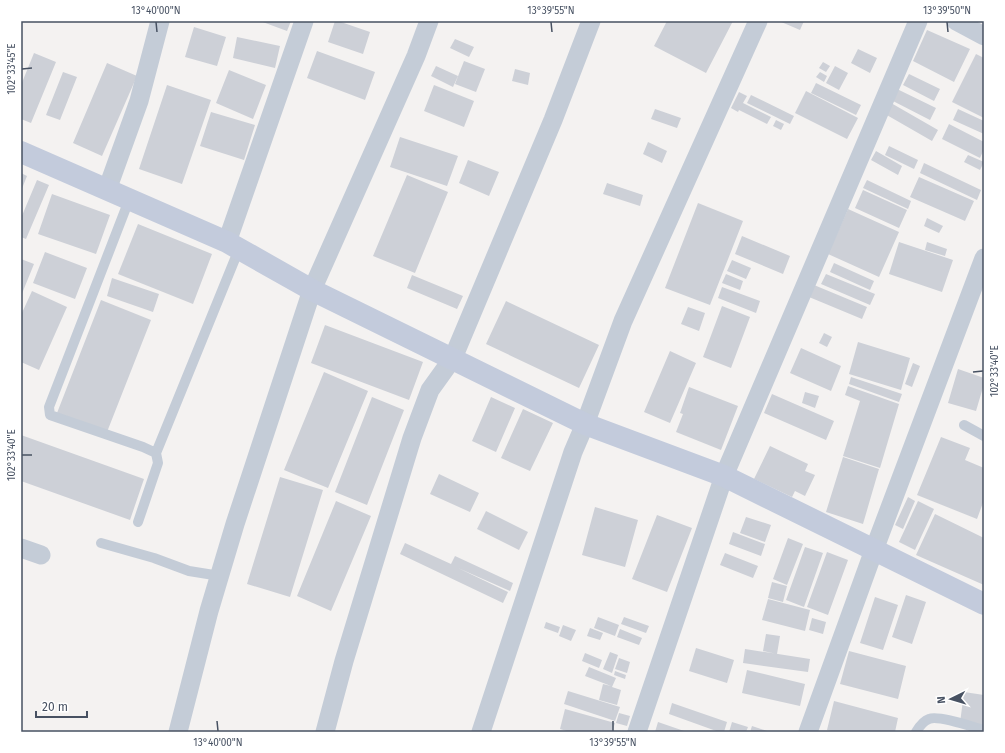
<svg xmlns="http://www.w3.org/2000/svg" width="1005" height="753" font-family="'Fira Sans',sans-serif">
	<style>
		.building { fill: #cdd0d7 }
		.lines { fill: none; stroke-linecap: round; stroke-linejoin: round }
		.lane { stroke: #c4ccd7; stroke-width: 10 }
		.street { stroke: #c4ccd7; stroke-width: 19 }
		.secondary { stroke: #c3cbdc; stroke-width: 22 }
		.ticks { fill: none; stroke: #475162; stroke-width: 1.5 }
		.neatline { fill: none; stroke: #475162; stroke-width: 1.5 }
		.ticks-label { font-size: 10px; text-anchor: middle; fill: #475162 }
	</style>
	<rect width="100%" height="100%" fill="#f4f2f1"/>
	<!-- building -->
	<path class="building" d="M260,21H291L287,31Z
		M335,21H338L370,32L363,54L328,42Z
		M667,21H733L706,73L654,46Z
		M779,21H804L800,30Z
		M194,27L226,37L217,66L185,57Z
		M927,30L970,49L954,82L913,61Z
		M237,37L280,46L275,68L233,58Z
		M455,39L474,47L469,57L450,48Z
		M858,49L877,58L870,73L851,63Z
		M317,51L375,72L365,100L307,78Z
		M34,53L56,62L31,123L21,119V85Z
		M976,54L984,58V118L952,102Z
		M464,61L485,69L476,92L455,84Z
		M823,62L830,66L826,72L819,68Z
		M107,63L137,76L102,156L73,143Z
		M436,66L458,76L453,87L431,76Z
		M835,66L848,73L839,90L826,83Z
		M515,69L530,73L528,85L512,81Z
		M229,70L266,85L253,119L216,103Z
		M63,72L77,77L60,120L46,115Z
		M820,72L827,76L824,82L816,77Z
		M909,74L940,89L934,101L903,85Z
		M816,83L861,105L856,115L811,93Z
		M167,85L211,100L182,184L139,169Z
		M434,85L474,101L464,127L424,111Z
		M897,89L936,108L930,120L891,100Z
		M806,91L858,118L847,139L795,113Z
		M739,92L747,96L743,103L771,117L767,124L739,110L738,112L731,108Z
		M751,95L794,116L790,124L747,103Z
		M891,103L938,130L932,141L885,114Z
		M655,109L681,118L677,128L651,119Z
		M958,109L984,121V134L953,120Z
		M211,112L255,125L244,160L200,146Z
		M776,120L784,124L781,130L773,126Z
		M949,124L984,142V149L980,158L942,139Z
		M400,137L458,156L447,186L390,167Z
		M648,142L667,151L662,163L643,154Z
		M889,146L918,160L914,169L885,155Z
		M876,151L902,166L898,175L871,160Z
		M968,155L984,162L980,170L964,162Z
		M468,160L499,172L489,196L459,183Z
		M924,163L981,190L977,200L920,173Z
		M21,173L27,176L21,191Z
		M407,175L448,192L415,273L373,256Z
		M919,177L974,201L965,221L910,197Z
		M37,180L49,185L26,239L21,237V218Z
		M867,180L911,201L908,209L863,188Z
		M607,183L643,195L640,206L603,194Z
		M863,190L907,210L899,228L855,208Z
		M52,194L110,215L96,254L38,234Z
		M698,203L743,221L710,305L665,288Z
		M848,209L899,232L879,277L828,254Z
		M927,218L943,226L939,233L924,226Z
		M138,224L212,254L193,304L118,274Z
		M742,236L790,256L783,274L735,254Z
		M899,242L953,260L942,292L889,274Z
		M927,242L947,249L945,256L925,250Z
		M45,252L87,268L75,299L33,283Z
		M21,259L34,264L21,296Z
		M732,260L751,268L746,279L727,271Z
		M834,263L874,281L870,290L830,272Z
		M726,274L743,281L740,290L722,283Z
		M826,274L875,294L870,305L821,284Z
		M412,275L463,296L457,309L407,288Z
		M112,278L159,294L153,312L107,296Z
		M814,285L867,307L862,319L809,297Z
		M722,287L760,301L756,313L718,298Z
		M32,291L67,307L39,370L21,362V315Z
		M101,300L151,320L107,432L57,413Z
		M506,301L599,345L579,388L486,344Z
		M722,306L750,317L731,368L703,357Z
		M688,307L705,313L699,331L681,324Z
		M325,325L423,362L409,400L311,363Z
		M824,333L832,337L827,347L819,343Z
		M858,342L910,358L901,390L849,374Z
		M801,348L841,366L831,391L790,373Z
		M670,351L696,363L670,423L644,412Z
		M913,363L920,366L912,387L905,384Z
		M958,369L984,378V384L976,411L948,403Z
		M324,372L368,391L328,488L284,470Z
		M851,377L902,394L899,402L849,384Z
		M848,386L899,404L880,468L843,456L860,401L845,395Z
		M689,387L738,406L721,450L676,432L683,414L680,413Z
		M805,392L819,396L815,408L802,403Z
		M772,394L834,421L826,440L764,413Z
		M372,397L404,410L367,505L335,492Z
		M491,397L515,408L496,452L472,441Z
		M523,409L553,423L530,471L501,458Z
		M21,435L144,479L130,520L21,481Z
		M941,437L970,448L965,460L984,468V500L977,519L917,495Z
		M770,446L808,464L805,471L815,475L805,496L795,491L792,497L754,479Z
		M843,457L879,469L863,524L826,512Z
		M439,474L479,493L470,512L430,494Z
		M280,477L323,490L290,597L247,584Z
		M908,497L915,501L903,529L895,525Z
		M336,501L371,516L331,611L297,596Z
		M918,501L934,509L915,550L899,542Z
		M595,507L638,520L625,567L582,555Z
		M486,511L528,532L519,550L477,529Z
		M935,514L984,538V585L916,555Z
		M657,515L692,528L667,592L632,579Z
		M746,517L771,525L765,542L740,533Z
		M733,532L765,544L761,556L729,544Z
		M788,538L803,544L787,585L773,579Z
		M405,543L451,564L455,556L513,583L510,591L458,568L508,592L503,603L400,554Z
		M805,547L823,553L804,607L786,600Z
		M827,552L848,560L828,615L807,607Z
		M725,553L758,566L753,578L720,565Z
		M772,582L787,586L783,602L768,598Z
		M906,595L926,602L912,644L892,637Z
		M875,597L898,605L883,650L860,643Z
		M768,599L810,610L805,631L762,620Z
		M598,617L619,625L615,636L594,628Z
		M624,617L649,626L646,633L621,624Z
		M812,618L826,622L823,634L809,630Z
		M546,622L560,627L558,633L544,628Z
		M563,625L576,630L571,641L559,636Z
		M590,628L603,633L600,640L587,636Z
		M620,629L642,638L639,645L617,637Z
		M766,634L780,636L777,654L763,651Z
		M696,648L734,660L727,683L689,671Z
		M745,649L810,659L808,672L743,663Z
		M849,651L906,666L898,699L840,684Z
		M610,652L618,655L612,673L603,669Z
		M585,653L602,660L599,668L582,661Z
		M619,658L630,662L627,673L615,669Z
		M589,667L616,678L612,687L621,690L617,705L599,700L603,684L611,686L585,676Z
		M747,670L805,684L800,706L742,693Z
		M615,671L626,675L625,679L614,675Z
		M568,691L620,707L615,721L564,704Z
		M964,692L984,695V726L960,723Z
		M834,701L898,718L895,732H836L827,730Z
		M672,703L727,722L724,732H719L669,714Z
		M565,709L615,723L612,732H570L560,729Z
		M619,713L630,716L627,726L616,723Z
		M658,722L687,732H655Z
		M732,722L748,727L746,732H729Z
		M752,726L770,732H750Z"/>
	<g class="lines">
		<!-- lane -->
		<path class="lane" d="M129,200L49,407L50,415L143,447L156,453L158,463L138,522
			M964,425L984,436
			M156,453L239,249
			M101,543L154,558L189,571L220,576
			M916,732C919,727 923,721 929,719C938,715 973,727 984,730"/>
		<!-- street -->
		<path class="street" d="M956,21L984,36
			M107,190L139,101L160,21
			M227,242L304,21
			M21,548L41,555
			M178,732L209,611L235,524L312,290L416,56L429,21
			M325,732L344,661L412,438L430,390L453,358L553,120L591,21
			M481,732L573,452L585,424L623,321L758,21
			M637,732L724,476L918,21
			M808,732L874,550L984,258"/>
		<!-- secondary -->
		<path class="secondary" d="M21,152L227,242L312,290L585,424L724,476L984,604"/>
	</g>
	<!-- ticks -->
	<path class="ticks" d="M156,22L157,32M551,22L552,32M947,22L948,32M22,69L32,68M973,372L983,371M22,455H32M217,721L218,731M613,721V731"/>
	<!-- border -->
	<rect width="1005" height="753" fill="none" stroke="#ffffff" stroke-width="44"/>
	<!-- north arrow -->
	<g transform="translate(951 699) rotate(265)" stroke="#ffffff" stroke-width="3" paint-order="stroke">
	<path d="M0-3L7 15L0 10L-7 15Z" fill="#475162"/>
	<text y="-6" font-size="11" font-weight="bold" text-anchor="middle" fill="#475162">N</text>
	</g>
	<!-- scale -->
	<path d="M36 711v6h51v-6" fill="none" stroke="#475162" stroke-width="2"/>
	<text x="42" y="711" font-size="12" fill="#475162" stroke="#ffffff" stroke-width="3" paint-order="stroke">20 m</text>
	<rect x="22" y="22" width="961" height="709" class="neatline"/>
	<g class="ticks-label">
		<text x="156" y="14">13°40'00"N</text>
		<text x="551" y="14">13°39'55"N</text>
		<text x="947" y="14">13°39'50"N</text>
		<text transform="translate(11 69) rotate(-90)" y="4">102°33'45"E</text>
		<text transform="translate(994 371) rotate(-90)" y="4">102°33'40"E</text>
		<text transform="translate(11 455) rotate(-90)" y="4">102°33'40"E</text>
		<text x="218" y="746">13°40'00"N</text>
		<text x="613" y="746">13°39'55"N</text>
	</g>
</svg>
